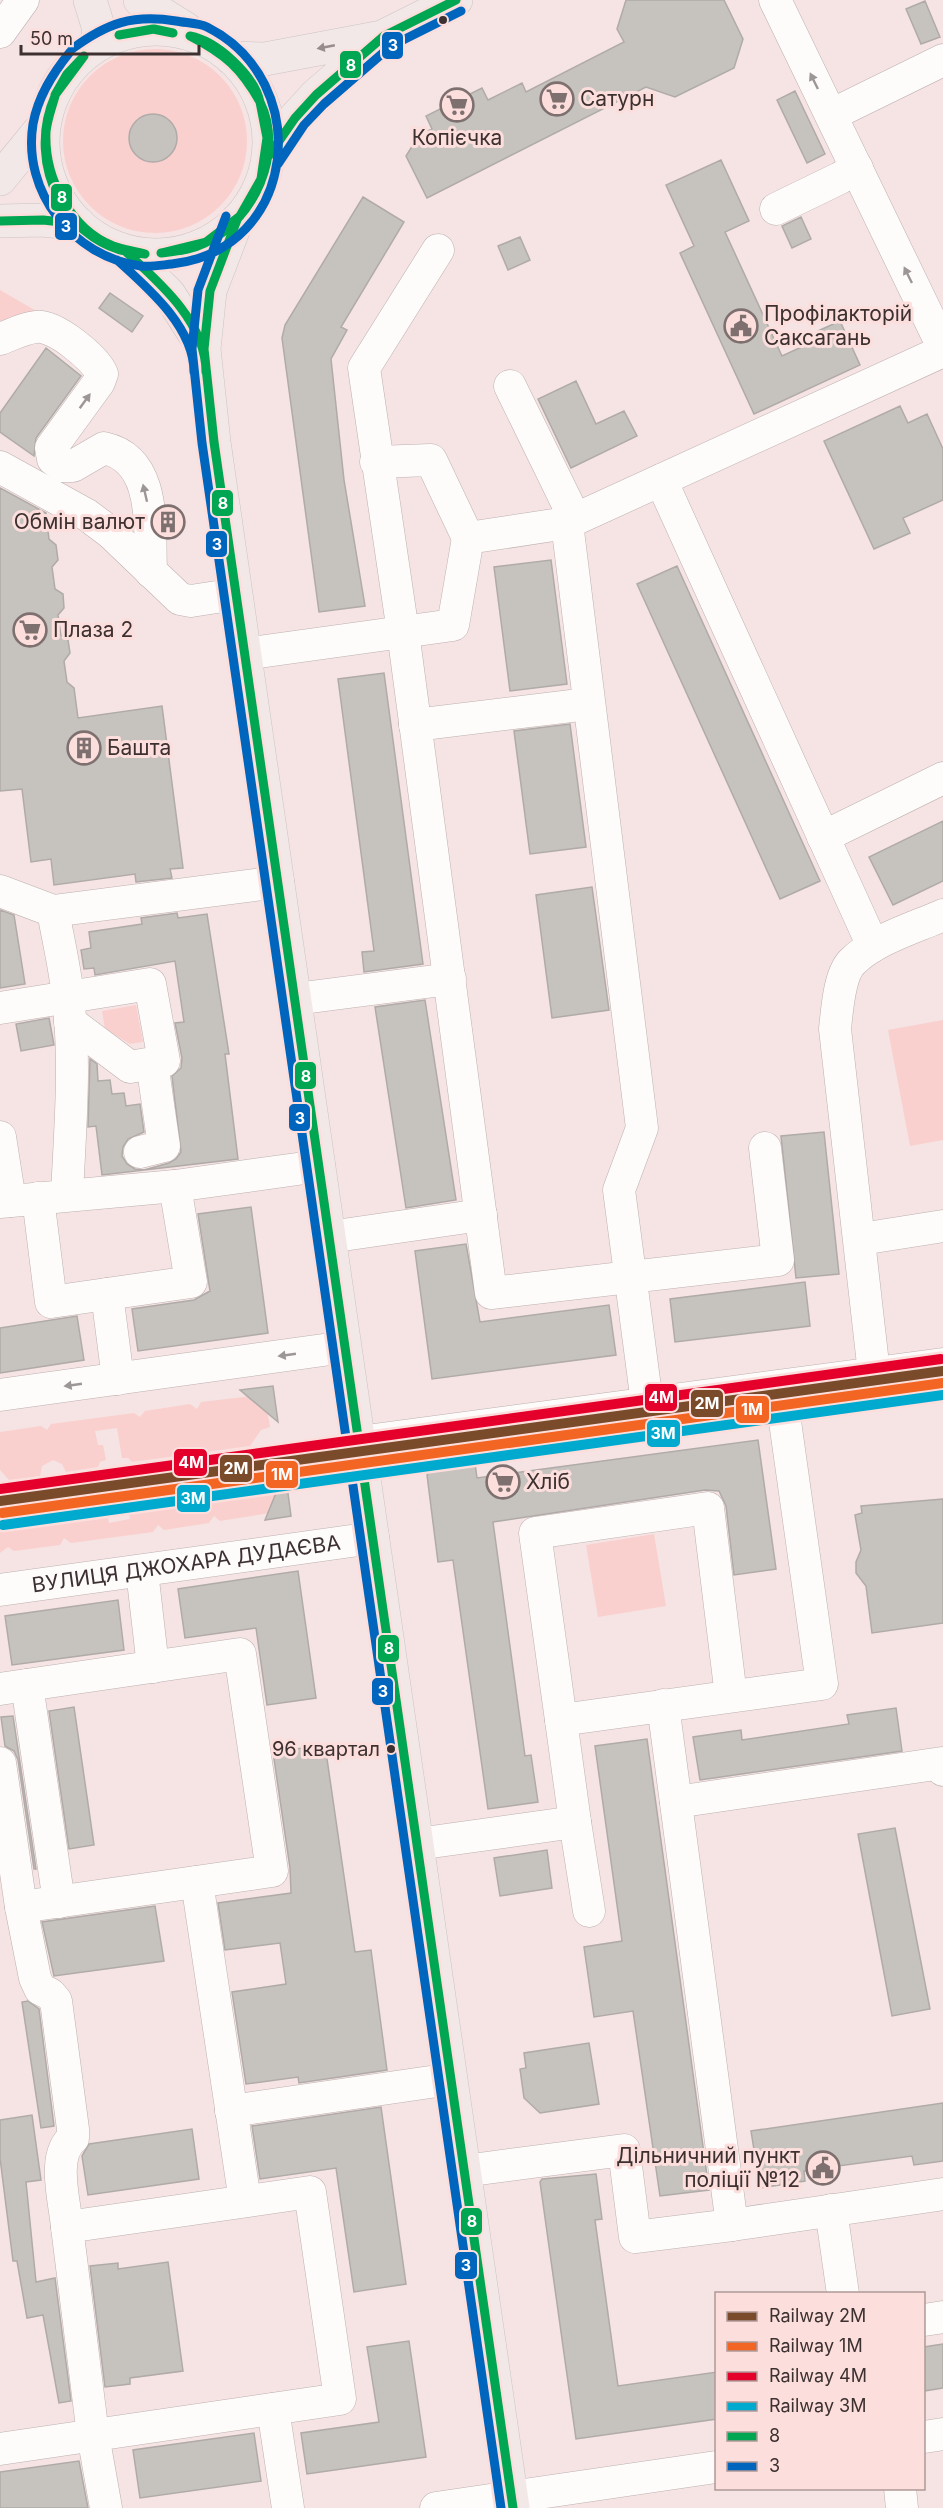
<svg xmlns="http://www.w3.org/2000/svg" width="943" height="2508" font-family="Inter,sans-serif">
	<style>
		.green { fill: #f9d0ce }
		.building { fill: #c6c2be; stroke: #b0aba8; stroke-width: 1.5 }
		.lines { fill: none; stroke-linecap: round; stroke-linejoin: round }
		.minor-casing { stroke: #bdb1b0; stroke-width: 33 }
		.major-casing { stroke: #ccc4c3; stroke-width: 34 }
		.minor { stroke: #fefbfb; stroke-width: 32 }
		.major { stroke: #f3e8e8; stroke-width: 33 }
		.bus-1-casing { stroke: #fcdedc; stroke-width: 14 }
		.bus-2-casing { stroke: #fcdedc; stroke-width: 14 }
		.bus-1 { stroke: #00a651; stroke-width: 9 }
		.bus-2 { stroke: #0065bd; stroke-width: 9 }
		.rail-1-casing { stroke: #fcdedc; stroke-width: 15 }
		.rail-2-casing { stroke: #fcdedc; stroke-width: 15 }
		.rail-3-casing { stroke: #fcdedc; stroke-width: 15 }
		.rail-4-casing { stroke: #fcdedc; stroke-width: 15 }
		.rail-1 { stroke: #7a4b2a; stroke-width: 10 }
		.rail-2 { stroke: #f26522; stroke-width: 10 }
		.rail-3 { stroke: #e4002b; stroke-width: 10 }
		.rail-4 { stroke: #00a9ce; stroke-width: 10 }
		.oneway { fill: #988c8c }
		.oneway2 { fill: #9d9696 }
		.bus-dot { fill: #3c3130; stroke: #fcdedc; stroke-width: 2 }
		.labels { text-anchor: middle; stroke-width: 6; stroke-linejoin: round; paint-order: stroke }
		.bus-label { font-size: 20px; fill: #3c3130; stroke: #fcdedc; text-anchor: end }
		.poi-label { font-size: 21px; fill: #3c3130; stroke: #fcdedc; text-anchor: start }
		.street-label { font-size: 21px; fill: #3c3130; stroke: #fcdedc }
		.line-badge { stroke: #fcdedc; stroke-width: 2 }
		.badge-label { font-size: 16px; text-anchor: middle; font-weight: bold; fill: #fff }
	</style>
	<rect width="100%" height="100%" fill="#f5e4e3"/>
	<!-- green -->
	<path class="green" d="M63 141a92 92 0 1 1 184 0a92 92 0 1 1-184 0Z
		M0,290L38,312L9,328L0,321Z
		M136,1005L143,1042L130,1044L105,1029L102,1011Z
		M943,1020V1140L910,1146L888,1030Z
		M252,1396L267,1410L270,1427L261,1430L250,1446L132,1462L128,1458H122L117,1428L95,1431L98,1445H103L106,1460L100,1462L98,1467L66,1472L62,1464L53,1460L42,1466L40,1476L9,1480L0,1470V1432L41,1426L47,1430L51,1424L134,1413L140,1417L145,1411L190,1404L197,1409L201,1402Z
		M253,1466L268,1476L277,1477L280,1495L270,1513L220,1521L214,1516L209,1523L164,1530L158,1525L153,1532L71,1543L64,1538L60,1545L14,1551L8,1547L0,1553V1515L8,1512L12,1501L44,1496L48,1503L56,1507L65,1504L70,1492L99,1488L110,1493L113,1507L106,1508L109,1523L130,1519L126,1490L134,1484Z
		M654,1534L666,1606L598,1617L586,1545Z"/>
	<!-- building -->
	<path class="building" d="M626,0H724L743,39L734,68L675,97L646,87L427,198L406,156L419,135L432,129L426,116L482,88L488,100L522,83L526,92L624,42L617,29Z
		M925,1L940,37L921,44L906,9Z
		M795,91L825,154L807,163L777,100Z
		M129 138a24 24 0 1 1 48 0a24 24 0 1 1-48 0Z
		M721,160L749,221L725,232L782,356L821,338L818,331L840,321L860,365L754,414L680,253L694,246L666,185Z
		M363,197L404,222L341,327L347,330L331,359L344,480L365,606L319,612L282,338L285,325Z
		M801,217L811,239L792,248L782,226Z
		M520,237L530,260L508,270L498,246Z
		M110,293L143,316L132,332L99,308Z
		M46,348L81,376L36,438L34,456L0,432V413Z
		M576,381L596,424L624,411L637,436L571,468L538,399Z
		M900,406L908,423L927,414L943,449V500L903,518L910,533L874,549L824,441Z
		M0,488L46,513L49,539L56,545L58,560L52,567L55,589L63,594L64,608L58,615L61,635L68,640L70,653L64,661L67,682L74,688L78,718L162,706L183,868L170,869L172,878L136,882L135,874L54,885L51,859L31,862L22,789L0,791Z
		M551,560L567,684L510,691L494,567Z
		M677,566L820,881L780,899L637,584Z
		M384,673L423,964L364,972L362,952L374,951L338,679Z
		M570,724L586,847L530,854L514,731Z
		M943,821V881L893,905L869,857Z
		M592,887L609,1010L552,1018L536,895Z
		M0,910L14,915L25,984L0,988Z
		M177,913L178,918L207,914L229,1054H225L238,1159L102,1175L96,1126L88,1127L90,1059L97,1064L98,1081L110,1080L112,1094L124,1093L126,1106L140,1104L144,1132L128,1139L123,1147L122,1156L127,1164L135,1169L144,1170L169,1163L176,1159L181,1152L172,1076L181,1068L182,1058L175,1023L184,1022L175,961L95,975L94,968L84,969L81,950L91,948L89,932L142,924L141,918Z
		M425,1000L456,1200L406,1208L375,1007Z
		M49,1018L54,1045L21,1051L16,1024Z
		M824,1132L839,1274L796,1278L781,1136Z
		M251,1207L268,1333L138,1351L132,1309L194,1300L210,1291L198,1214Z
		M466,1244L480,1322L609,1305L616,1355L432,1379L415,1251Z
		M805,1282L810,1326L675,1342L670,1299Z
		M77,1316L84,1360L0,1373V1328Z
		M273,1386L278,1422L240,1390Z
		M758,1440L776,1569L734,1575L726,1506L719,1491L705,1490L493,1522L525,1756L531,1755L538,1802L488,1809L453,1560L438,1562L427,1475L431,1469L475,1463L477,1478Z
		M285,1471L291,1516L265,1520Z
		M943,1499V1623L872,1633L866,1586L856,1573V1562L861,1550L855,1515L862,1513L861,1506Z
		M298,1571L316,1698L267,1705L256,1628L185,1638L178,1589Z
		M118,1600L124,1650L12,1665L5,1616Z
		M74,1707L94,1845L69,1849L49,1711Z
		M896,1708L902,1751L700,1780L693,1737L741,1730L742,1740L849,1724L847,1715Z
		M13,1716L36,1869H34L18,1760L14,1751L5,1746L1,1717Z
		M647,1739L709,2190L660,2196L633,2011L594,2017L584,1947L622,1941L595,1746Z
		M325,1745L355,1952L371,1950L387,2070L299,2083L298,2077L246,2084L232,1992L286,1984L280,1943L225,1950L218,1903L291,1893L290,1868L273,1752Z
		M895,1828L930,2009L892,2016L858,1834Z
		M547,1850L552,1888L500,1896L494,1858Z
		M155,1906L164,1961L54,1976L42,1922Z
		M28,2001L39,2009L54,2126L41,2128L22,2002Z
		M589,2043L599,2104L540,2113L524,2098L520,2069L526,2068L524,2053Z
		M943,2103V2161L914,2165L912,2156L823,2168L804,2171L805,2181L760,2188L751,2131Z
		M381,2107L406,2284L354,2292L336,2168L260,2179L252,2126Z
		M32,2115L41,2180L26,2182L36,2282L55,2278L71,2401L59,2403L43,2315L27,2318L17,2261H13L0,2158V2120Z
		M192,2129L199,2179L88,2195L82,2156L89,2144Z
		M596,2174L602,2219L595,2220L618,2386L717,2372V2419L576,2439L540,2182L542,2179Z
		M168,2262L183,2371L130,2378V2384L105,2387L90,2266L118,2263V2269Z
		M409,2341L426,2457L307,2474L301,2433L379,2422L367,2347Z
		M943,2344V2388L924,2391V2347Z
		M254,2433L261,2481L140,2498L133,2450Z
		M79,2461L88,2508H0V2472Z"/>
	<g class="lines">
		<defs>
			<g id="minor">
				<path d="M775,0L943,347"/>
				<path d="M0,32L23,0"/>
				<path d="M831,115L943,60"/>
				<path d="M776,209L840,178L857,168"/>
				<path d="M438,250L364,368L403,632L491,1293L778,1260L765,1148"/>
				<path d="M0,339C11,335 24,328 36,327C54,324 95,358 102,374L99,382L51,448L53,459L62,466H73L104,448C158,460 149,529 151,572"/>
				<path d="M510,386L575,519"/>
				<path d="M376,462L431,460L468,538"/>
				<path d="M0,467L87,515L111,533L180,599L191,601L236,594"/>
				<path d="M661,480L873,946"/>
				<path d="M567,523L642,1128L619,1190L647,1403"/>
				<path d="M244,654L453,625L468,538L567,523L943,351"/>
				<path d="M415,725L588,704"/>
				<path d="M823,837L943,778"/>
				<path d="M0,891L53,911L278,882"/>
				<path d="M53,911C58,939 65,968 68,997C76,1063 70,1129 67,1195"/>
				<path d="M295,999L450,979"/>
				<path d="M0,1008L150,984L164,1061L130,1067L70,1022"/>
				<path d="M0,1137L10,1201"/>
				<path d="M140,1152L164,1146L152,1063"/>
				<path d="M38,1198L51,1302L191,1282L175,1186"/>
				<path d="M0,1202L175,1186L319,1166"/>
				<path d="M329,1237L481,1215"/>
				<path d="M861,1239L943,1226"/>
				<path d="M107,1294L118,1379"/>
				<path d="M874,1373L835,1029C837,1011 839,975 852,962C875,939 914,928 943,915"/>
				<path d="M0,1395L345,1347"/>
				<path d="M359,1442L943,1364"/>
				<path d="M142,1571L153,1667"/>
				<path id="s1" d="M0,1590L373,1538"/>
				<path d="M27,1685L59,1902"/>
				<path d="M0,1689L240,1654L272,1871L21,1907"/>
				<path d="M561,1720L535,1533L708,1508L731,1696"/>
				<path d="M0,1763L21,1907L35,1978L40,1989L50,1994L56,2001L73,2129V2138C51,2156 65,2202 67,2227L310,2192L340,2399L0,2449"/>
				<path d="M676,1802L942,1763L943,1770"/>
				<path d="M575,1822L589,1911"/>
				<path d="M417,1844L575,1822L561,1720L822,1684L780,1386"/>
				<path d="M197,1882L245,2201"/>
				<path d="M231,2111L451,2079"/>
				<path d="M464,2171L624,2150L635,2237L732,2225L663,1705"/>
				<path d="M831,2210L843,2294"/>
				<path d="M732,2225L943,2194"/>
				<path d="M67,2227L93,2435L106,2508"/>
				<path d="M924,2320L943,2317"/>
				<path d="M273,2409L288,2508"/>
				<path d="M924,2437L943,2434"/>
				<path d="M900,2488L902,2508"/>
				<path d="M436,2508L716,2467"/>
			</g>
			<path id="major" d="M90,0L98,26L99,44
				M140,0L186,29
				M43 142a113 113 0 1 1 226 0a113 113 0 1 1-226 0Z
				M231,58L265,59L382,37
				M268,157L295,118L316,95L384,36L456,0
				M0,179L44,125
				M237,220L210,291L204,349L214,442L513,2508
				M0,221L43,220L79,224
				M125,251L169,294L204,349"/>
		</defs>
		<!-- minor casing -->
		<use href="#minor" class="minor-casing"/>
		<!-- major casing -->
		<use href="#major" class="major-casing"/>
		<!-- minor -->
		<use href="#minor" class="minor"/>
		<!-- major -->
		<use href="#major" class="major"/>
		<defs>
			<path id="bus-1" d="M119,35L153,29L173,33
				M119,35L154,29L173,33
				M190,36C217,41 254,75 260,102
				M190,36C225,54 241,68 260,102
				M55,95L67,74L84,56
				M55,95L84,56
				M55,96C52,107 47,120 46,132C44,177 70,229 113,246C123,250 135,251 145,254
				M55,96C25,164 66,250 145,254
				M268,157L295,118L316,95L384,36L456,0
				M237,220L210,291L204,349L214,442L513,2508
				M0,221L43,220L79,224
				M125,251C159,282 206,322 206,372
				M161,253L206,242L240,216L261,179L267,138L260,102
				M161,253C176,251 191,250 205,243C254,220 285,153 260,102"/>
			<path id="bus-2" d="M70,52C53,73 38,96 33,124C22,192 73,257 141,266C152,267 162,265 172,264C298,250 315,81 207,27C199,23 186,23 176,21C133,14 107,23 72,49
				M278,164L304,125L324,104L391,46L461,11
				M226,216L198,290L192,349L202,443L501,2508
				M117,260C148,288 194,327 194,372"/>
		</defs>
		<!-- bus-1 casing -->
		<use href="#bus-1" class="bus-1-casing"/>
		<!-- bus-2 casing -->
		<use href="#bus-2" class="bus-2-casing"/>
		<!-- bus-1 -->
		<use href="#bus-1" class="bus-1"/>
		<!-- bus-2 -->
		<use href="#bus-2" class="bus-2"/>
		<defs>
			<path id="rail-1" d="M0,1501L943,1371"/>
			<path id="rail-2" d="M2,1513L943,1383"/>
			<path id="rail-3" d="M0,1489L941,1359"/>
			<path id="rail-4" d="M3,1525L943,1395"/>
		</defs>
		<!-- rail-1 casing -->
		<use href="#rail-1" class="rail-1-casing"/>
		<!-- rail-2 casing -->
		<use href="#rail-2" class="rail-2-casing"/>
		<!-- rail-3 casing -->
		<use href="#rail-3" class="rail-3-casing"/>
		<!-- rail-4 casing -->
		<use href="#rail-4" class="rail-4-casing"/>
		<!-- rail-1 -->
		<use href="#rail-1" class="rail-1"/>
		<!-- rail-2 -->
		<use href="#rail-2" class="rail-2"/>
		<!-- rail-3 -->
		<use href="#rail-3" class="rail-3"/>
		<!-- rail-4 -->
		<use href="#rail-4" class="rail-4"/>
	</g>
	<!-- one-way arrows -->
	<defs><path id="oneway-solid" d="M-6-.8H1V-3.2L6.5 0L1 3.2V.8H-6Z" transform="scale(1.5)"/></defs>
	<use class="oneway" href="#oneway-solid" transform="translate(326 47) rotate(169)"/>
	<g class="oneway2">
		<use href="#oneway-solid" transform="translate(814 81) rotate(-116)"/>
		<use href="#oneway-solid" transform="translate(908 275) rotate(-116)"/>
		<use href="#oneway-solid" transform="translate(85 401) rotate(-54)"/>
		<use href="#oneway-solid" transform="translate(145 493) rotate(-103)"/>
		<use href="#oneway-solid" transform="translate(287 1355) rotate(172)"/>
		<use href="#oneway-solid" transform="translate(73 1385) rotate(172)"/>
	</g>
	<!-- icons -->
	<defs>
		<symbol id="supermarket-ring" viewBox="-11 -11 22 22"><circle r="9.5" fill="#fcdedc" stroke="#7d706f" stroke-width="1.5"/><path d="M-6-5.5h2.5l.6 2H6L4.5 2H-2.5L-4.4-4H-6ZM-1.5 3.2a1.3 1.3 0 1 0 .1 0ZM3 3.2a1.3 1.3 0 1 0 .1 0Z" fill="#7d706f"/></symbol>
		<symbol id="civic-ring" viewBox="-11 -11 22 22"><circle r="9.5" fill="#fcdedc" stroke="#7d706f" stroke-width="1.5"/><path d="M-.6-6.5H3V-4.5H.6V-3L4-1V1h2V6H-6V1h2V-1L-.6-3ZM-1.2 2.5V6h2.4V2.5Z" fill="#7d706f"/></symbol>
		<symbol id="building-ring" viewBox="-11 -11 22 22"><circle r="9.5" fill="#fcdedc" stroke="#7d706f" stroke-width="1.5"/><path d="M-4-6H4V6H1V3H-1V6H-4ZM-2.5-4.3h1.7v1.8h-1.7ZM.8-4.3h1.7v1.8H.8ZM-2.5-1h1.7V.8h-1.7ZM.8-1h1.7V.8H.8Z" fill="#7d706f"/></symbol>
	</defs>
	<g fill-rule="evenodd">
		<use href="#supermarket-ring" x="538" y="80" width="38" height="38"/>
		<use href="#supermarket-ring" x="438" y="86" width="38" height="38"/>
		<use href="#civic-ring" x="722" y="307" width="38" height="38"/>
		<use href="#building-ring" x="149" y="503" width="38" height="38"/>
		<use href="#supermarket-ring" x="11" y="611" width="38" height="38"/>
		<use href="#building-ring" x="65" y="729" width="38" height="38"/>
		<use href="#supermarket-ring" x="484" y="1463" width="38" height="38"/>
		<use href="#civic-ring" x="804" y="2149" width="38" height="38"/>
	</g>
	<!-- markers -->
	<g class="bus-dot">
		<circle cx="443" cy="20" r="5"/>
		<circle cx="391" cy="1749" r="5"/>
	</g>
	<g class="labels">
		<!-- bus labels -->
		<g class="bus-label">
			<text x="380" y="1756">96 квартал</text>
		</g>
		<!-- poi labels -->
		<g class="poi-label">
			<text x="580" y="106">Сатурн</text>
			<text x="457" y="145" text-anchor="middle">Копієчка</text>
			<text x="764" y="321">Профілакторій<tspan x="764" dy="24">Саксагань</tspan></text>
			<text x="145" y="529" text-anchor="end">Обмін валют</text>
			<text x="53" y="637">Плаза 2</text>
			<text x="107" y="755">Башта</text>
			<text x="526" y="1489">Хліб</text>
			<text x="800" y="2163" text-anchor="end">Дільничний пункт<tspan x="800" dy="24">поліції №12</tspan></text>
		</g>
		<!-- street labels -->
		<g class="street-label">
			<text dy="7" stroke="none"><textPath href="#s1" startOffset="188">ВУЛИЦЯ ДЖОХАРА ДУДАЄВА</textPath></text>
		</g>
	</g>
	<g class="line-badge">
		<rect x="381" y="31" width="23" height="29" rx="6" fill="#0065bd"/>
		<rect x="339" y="50" width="23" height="29" rx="6" fill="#00a651"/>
		<rect x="50" y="183" width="23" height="29" rx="6" fill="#00a651"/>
		<rect x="54" y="212" width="24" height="29" rx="6" fill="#0065bd"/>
		<rect x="211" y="489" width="23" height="28" rx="6" fill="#00a651"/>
		<rect x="205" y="530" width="23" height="28" rx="6" fill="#0065bd"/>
		<rect x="294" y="1061" width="23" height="29" rx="6" fill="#00a651"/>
		<rect x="288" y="1103" width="23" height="29" rx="6" fill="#0065bd"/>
		<rect x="644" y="1383" width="34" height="29" rx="6" fill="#e4002b"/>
		<rect x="690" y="1389" width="34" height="29" rx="6" fill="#7a4b2a"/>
		<rect x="735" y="1395" width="35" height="29" rx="6" fill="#f26522"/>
		<rect x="646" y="1419" width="35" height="29" rx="6" fill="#00a9ce"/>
		<rect x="173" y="1448" width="35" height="29" rx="6" fill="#e4002b"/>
		<rect x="219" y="1454" width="34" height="29" rx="6" fill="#7a4b2a"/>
		<rect x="265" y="1460" width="34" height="29" rx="6" fill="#f26522"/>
		<rect x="176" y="1484" width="35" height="29" rx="6" fill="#00a9ce"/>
		<rect x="377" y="1634" width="23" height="29" rx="6" fill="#00a651"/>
		<rect x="371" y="1677" width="23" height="29" rx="6" fill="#0065bd"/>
		<rect x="460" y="2207" width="23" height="29" rx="6" fill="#00a651"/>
		<rect x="454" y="2251" width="24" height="29" rx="6" fill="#0065bd"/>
	</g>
	<g class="badge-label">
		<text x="393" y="51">3</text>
		<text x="351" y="71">8</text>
		<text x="62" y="203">8</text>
		<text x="66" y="232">3</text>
		<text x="223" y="509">8</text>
		<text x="217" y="550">3</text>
		<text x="306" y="1082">8</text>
		<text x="300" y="1124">3</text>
		<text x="661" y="1403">4М</text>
		<text x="707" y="1409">2М</text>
		<text x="752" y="1415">1М</text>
		<text x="663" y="1439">3М</text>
		<text x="191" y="1468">4М</text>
		<text x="236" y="1474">2М</text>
		<text x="282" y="1480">1М</text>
		<text x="193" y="1504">3М</text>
		<text x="389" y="1654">8</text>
		<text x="383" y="1697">3</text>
		<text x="472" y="2227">8</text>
		<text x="466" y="2271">3</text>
	</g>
	<!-- legend -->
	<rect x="715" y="2292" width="210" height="198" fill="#fcdedc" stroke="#af9997" stroke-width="1.5"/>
	<rect x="727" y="2312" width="30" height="9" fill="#7a4b2a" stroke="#af9997" stroke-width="1.5"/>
	<text x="769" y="2322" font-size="18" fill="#3c3130">Railway 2М</text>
	<rect x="727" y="2342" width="30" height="9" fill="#f26522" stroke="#af9997" stroke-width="1.5"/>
	<text x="769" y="2352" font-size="18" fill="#3c3130">Railway 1М</text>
	<rect x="727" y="2372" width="30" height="9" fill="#e4002b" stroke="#af9997" stroke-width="1.5"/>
	<text x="769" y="2382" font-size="18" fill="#3c3130">Railway 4М</text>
	<rect x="727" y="2402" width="30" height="9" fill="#00a9ce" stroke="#af9997" stroke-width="1.5"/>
	<text x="769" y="2412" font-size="18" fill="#3c3130">Railway 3М</text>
	<rect x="727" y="2432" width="30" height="9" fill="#00a651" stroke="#af9997" stroke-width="1.5"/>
	<text x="769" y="2442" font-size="18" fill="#3c3130">8</text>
	<rect x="727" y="2462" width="30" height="9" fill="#0065bd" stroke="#af9997" stroke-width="1.5"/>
	<text x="769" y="2472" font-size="18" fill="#3c3130">3</text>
	<!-- scale -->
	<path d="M21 45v9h178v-9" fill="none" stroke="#3c3130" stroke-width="3"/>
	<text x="30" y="45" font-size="18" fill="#3c3130" stroke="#fcdedc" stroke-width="4.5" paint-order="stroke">50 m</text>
</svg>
